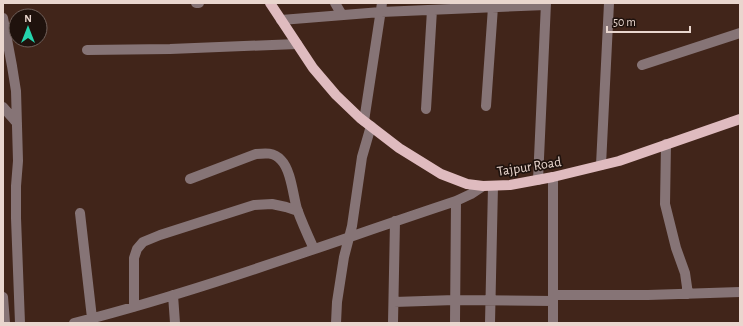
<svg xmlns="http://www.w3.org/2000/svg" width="743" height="326" font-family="'Alegreya Sans',sans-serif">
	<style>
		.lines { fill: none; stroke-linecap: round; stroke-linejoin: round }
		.minor { stroke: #867476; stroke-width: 10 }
		.major { stroke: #dfbbbf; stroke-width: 10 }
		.labels { text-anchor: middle; stroke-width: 3.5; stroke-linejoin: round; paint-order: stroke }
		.street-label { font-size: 14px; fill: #e9d6ce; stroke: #1f120d }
	</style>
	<rect width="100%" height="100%" fill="#41251a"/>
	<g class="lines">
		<!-- minor -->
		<path class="minor" d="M196,3H199
			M335,3L342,15
			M3,18L12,66L16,91L18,161L16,186V218L20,323
			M281,20L381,12L546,5
			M87,50L170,49L297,44
			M642,65L740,33
			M486,106L493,7
			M3,107L17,123
			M426,109L432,10
			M364,121L382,3
			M666,144L665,204L676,248L685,273L688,294
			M601,165L609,3
			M190,179L256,154C265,153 274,152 281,160C291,170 293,195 297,209C302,223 308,236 314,249
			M538,180L546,3
			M80,213L92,318
			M173,295L175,323
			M553,295H648L740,292
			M3,297L5,323
			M394,302L455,300L553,301
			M134,307V258L137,249L143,242L160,235L254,205L272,204L286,207L298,211
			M74,323C204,290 329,243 456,201L471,194L483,186
			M336,323L337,302L344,257L352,226L362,157L371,126
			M393,323L395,221
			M455,323L456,201
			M490,323L493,186
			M553,323V177"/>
		<!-- major -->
		<path class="major" d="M270,3L313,68L336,95L360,118L399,148L441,174L467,184L483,186L510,185L553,177L619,161L740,119"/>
	</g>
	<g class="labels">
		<!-- street labels -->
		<g class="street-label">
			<text transform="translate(529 166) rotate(-9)" y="5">Tajpur Road</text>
		</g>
	</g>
	<!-- border -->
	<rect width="743" height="326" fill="none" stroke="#e9d6ce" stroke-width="8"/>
	<!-- north arrow -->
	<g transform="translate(28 28)"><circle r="19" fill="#1f120d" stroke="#70605a"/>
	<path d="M0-3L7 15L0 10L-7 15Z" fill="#25d5ae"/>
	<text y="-6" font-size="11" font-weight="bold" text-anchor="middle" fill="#e9d6ce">N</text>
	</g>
	<!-- scale -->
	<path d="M607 26v6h83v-6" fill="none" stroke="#e9d6ce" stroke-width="2"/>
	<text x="613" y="26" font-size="12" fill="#e9d6ce" stroke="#1f120d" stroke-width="3" paint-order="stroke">50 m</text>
</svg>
